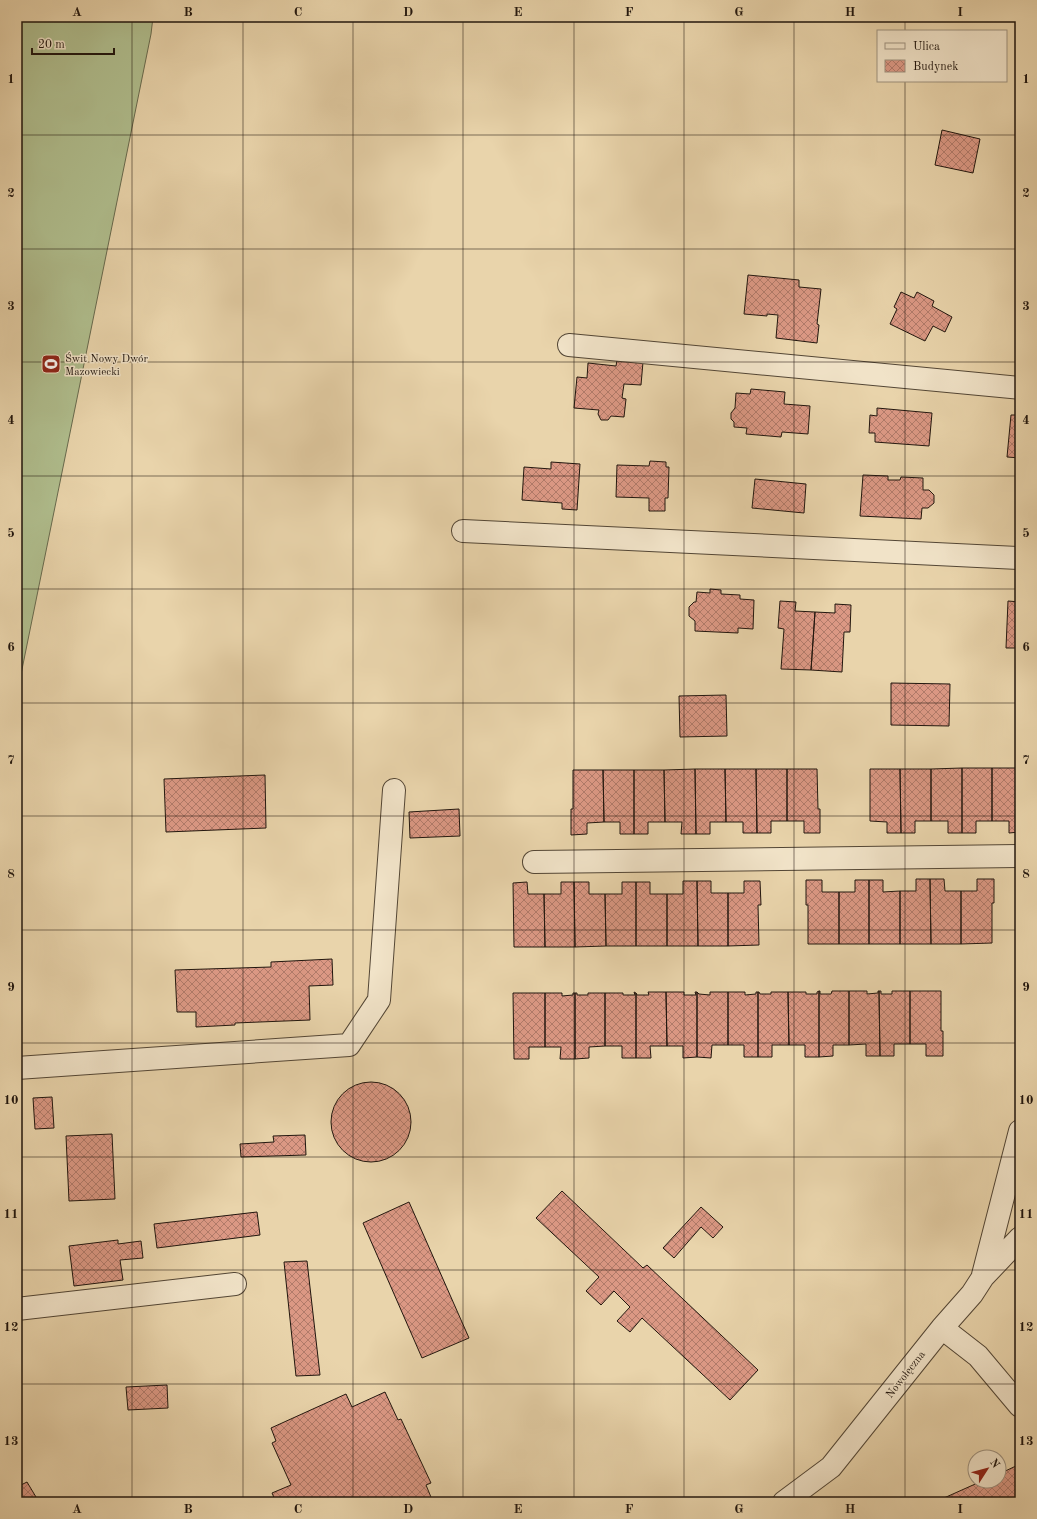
<svg xmlns="http://www.w3.org/2000/svg" width="1037" height="1519" font-family="'Old Standard TT',serif">
	<style>
		.pitch { fill: #b0be8e; stroke: #686a4e }
		.building { fill: url(#building-cross-hatch); stroke: #21160e }
		.lines { fill: none; stroke-linecap: round; stroke-linejoin: round }
		.minor-casing { stroke: #534635; stroke-width: 24 }
		.minor { stroke: #f1e3c8; stroke-width: 22 }
		.grid { fill: none; stroke: #21160e; stroke-width: 1; stroke-opacity: 0.55 }
		.labels { text-anchor: middle; stroke-width: 3; stroke-linejoin: round; paint-order: stroke }
		.poi-label { font-size: 11px; fill: #21160e; stroke: #f1e3c8; text-anchor: start }
		.street-label { font-size: 11px; fill: #21160e; stroke: #f1e3c8 }
		.neatline { fill: none; stroke: #21160e; stroke-width: 1.5 }
		.grid-label { font-size: 13px; text-anchor: middle; font-weight: bold; fill: #21160e }
	</style>
	<defs>
		<pattern id="building-cross-hatch" width="8" height="8" patternUnits="userSpaceOnUse"><rect width="8" height="8" fill="#db9884"/><path d="M0 0l8 8M0 8l8-8" fill="none" stroke="#b17b6a"/></pattern>
	</defs>
	<rect width="100%" height="100%" fill="#e9d4ab"/>
	<filter id="stains"><feTurbulence type="fractalNoise" baseFrequency=".005" numOctaves="4"/><feColorMatrix values="0 0 0 0 .2 0 0 0 0 .09 0 0 0 0 .02 0 0 0 .5 -.17"/></filter>
	<radialGradient id="worn" r=".72"><stop offset=".6" stop-color="#630" stop-opacity="0"/><stop offset="1" stop-color="#630" stop-opacity=".3"/></radialGradient>
	<!-- pitch -->
	<path class="pitch" d="M17,17H153L151,34L17,694Z"/>
	<!-- building -->
	<path class="building" d="M942,130L980,139L973,173L935,165Z
		M748,275L799,280V287L821,289L817,324L819,325L817,343L776,338L778,315L767,314V316L744,314Z
		M901,292L914,298L917,292L934,301L932,306L952,317L945,332L933,326L925,341L890,324L897,309L894,307Z
		M617,360L643,362L641,385L624,384L622,398L626,399L624,417L611,416L608,420H601L598,414L599,410L574,408L577,377L587,378L588,363L616,366Z
		M751,389L785,392L784,404L810,406L808,434L782,432L781,437L746,434L747,428L734,427V422L731,419V413L735,408L736,393L750,394Z
		M877,408L932,413L929,446L875,442V433H869L870,415L877,416Z
		M1011,415H1020V458L1007,457Z
		M650,461L666,462V467H669L668,498H665V511H649V498L616,497L617,465L649,466Z
		M551,462L580,464L577,510L562,509V503L522,500L524,467L551,469Z
		M863,475L888,476V480H900L901,477L923,478V490H929L934,495V503L928,508H922L921,519L860,516Z
		M755,479L806,484L804,513L752,508Z
		M710,589L721,590V594L740,595V599L754,600L753,629L738,628V633L695,631V621L689,616V607L694,602H696L697,592L710,593Z
		M780,601L796,602L795,611L815,612L811,670L781,669L784,629L778,628Z
		M1008,601L1020,602V648H1006Z
		M835,604L851,605L850,632H844L842,672L811,670L815,612L835,613Z
		M891,683L950,684L949,726L891,725Z
		M726,695L727,736L680,737L679,696Z
		M962,768H992V821H976V833H962Z
		M962,768V833H948V821H931V769Z
		M992,768H1020V832L1009,833V821H992Z
		M695,769L696,834H681L682,822H665L664,770Z
		M695,769H725L726,822H710V834H696Z
		M725,769H756L757,833H743V822H726Z
		M756,769H787V821H771V833H757Z
		M787,769H817L818,809H820V833H804V821H787Z
		M870,769H900L901,833H887V822L870,821Z
		M900,769H931V821H915V833H901Z
		M573,770H603L604,822L587,823V834L571,835V809H573Z
		M603,770H634V834H620V822H604Z
		M634,770H664L665,822H648V834H634Z
		M265,775L266,828L166,832L164,779Z
		M459,809L460,836L410,838L409,812Z
		M916,879H930L931,944H900V891H916Z
		M930,879H944L945,891H961V944H931Z
		M977,879H994V903H992V943L961,944V891H977Z
		M806,880H822V892H839V944H808V905H806Z
		M855,880H869V944H839V892H855Z
		M869,880H883V892L900,891V944H869Z
		M683,881H697L698,946H667V894H683Z
		M697,881H711V893H728V946H698Z
		M744,881H760L761,905H758L759,945L728,946V893H744Z
		M527,882L528,894H544L545,947H514L513,883Z
		M561,882H574L575,947H545L544,894H561Z
		M574,882H589V894H605L606,946L575,947Z
		M622,882H636V946H606L605,894H622Z
		M636,882H650V894H667V946H636Z
		M332,959L333,985L309,986L310,1020L235,1023V1025L196,1027V1012H177L175,970L271,967V962Z
		M819,991H820V994H831L832,991H849V1045H833V1056L819,1057Z
		M819,991V1057H805V1045H789L788,992H806V994H817V992Z
		M849,991H867V994L878,993V991H879L880,1056H866V1044L849,1045Z
		M879,991H881V994H892V991H910V1044H894V1056H880Z
		M910,991H941V1031H943V1056H926V1044H910Z
		M634,992L636,993V1058H622V1046H605V993H623V995H635Z
		M648,992H666L667,1046H650L651,1058H636V993L637,995H649Z
		M666,992H684V995H696L695,992H697V1057L683,1058V1046H667Z
		M697,992L699,994L710,995V992H728V1045H712L711,1058L697,1057Z
		M728,992H745V995L756,994V992H758V1057H744V1045H728Z
		M758,992H759L760,994H771V992H788L789,1045H772V1057H758Z
		M513,993H545V1047H529V1059H514Z
		M545,993H562V996L573,995V993H575V1059H560L561,1047H545Z
		M575,993H577V995H588V993H605V1046L589,1047V1058L575,1059Z
		M331 1122a40 40 0 1 1 80 0a40 40 0 1 1-80 0Z
		M52,1097L54,1128L35,1129L33,1098Z
		M112,1134L115,1199L69,1201L66,1136Z
		M305,1135L306,1155L241,1157L240,1144L274,1142L273,1136Z
		M562,1191L643,1268L647,1265L758,1370L730,1400L642,1318L630,1332L617,1321L630,1307L614,1291L601,1305L586,1291L599,1277L536,1218Z
		M409,1202L469,1338L422,1358L363,1223Z
		M701,1207L723,1227L713,1238L701,1227L674,1258L663,1248Z
		M257,1212L260,1235L157,1248L154,1224Z
		M118,1240V1244L141,1241L143,1258L120,1260L123,1280L74,1286L69,1246Z
		M307,1261L320,1375L296,1376L284,1262Z
		M167,1385L168,1408L128,1410L126,1387Z
		M385,1392L398,1420L401,1419L431,1483L426,1485L433,1502H276L272,1493L291,1485L272,1443L276,1441L271,1428L346,1394L352,1407Z
		M1018,1465L1020,1470V1502H935L982,1481H999V1474Z
		M27,1482L39,1502H17V1487Z"/>
	<g class="lines">
		<defs>
			<path id="minor" d="M569,345L1020,388
				M463,531L1020,558
				M534,862L1020,856
				M17,1068L349,1045L379,1000L394,790
				M983,1275L1020,1131
				M17,1309L235,1284
				M942,1328L978,1356L1020,1406
				M784,1502L831,1467L942,1328L972,1294L983,1277L1020,1238"/>
		</defs>
		<!-- minor casing -->
		<use href="#minor" class="minor-casing"/>
		<!-- minor -->
		<use href="#minor" class="minor"/>
	</g>
	<!-- grid -->
	<path class="grid" d="M132,17V1502M243,17V1502M353,17V1502M463,17V1502M574,17V1502M684,17V1502M794,17V1502M905,17V31M905,81V1502M17,135H1020M17,249H1020M17,362H1020M17,476H1020M17,589H1020M17,703H1020M17,816H1020M17,930H1020M17,1043H1020M17,1157H1020M17,1270H1020M17,1384H1020"/>
	<!-- icons -->
	<defs>
		<symbol id="stadium-square" viewBox="-11 -11 22 22"><rect x="-9" y="-9" width="18" height="18" rx="4" fill="#8f2418" stroke="#f1e3c8"/><path d="M0-5a6.5 5 0 1 0 0 10a6.5 5 0 1 0 0-10ZM-3.5-1.8h7v3.6h-7Z" fill="#fff"/></symbol>
	</defs>
	<g fill-rule="evenodd">
		<use href="#stadium-square" x="40" y="353" width="22" height="22"/>
	</g>
	<g class="labels">
		<!-- poi labels -->
		<g class="poi-label">
			<text x="65" y="362">Świt Nowy Dwór<tspan x="65" dy="13">Mazowiecki</tspan></text>
		</g>
		<!-- street labels -->
		<g class="street-label">
			<text transform="translate(905 1374) rotate(-52)" y="4">Nowołęczna</text>
		</g>
	</g>
	<!-- margin -->
	<rect width="1037" height="1519" fill="none" stroke="#e9d4ab" stroke-width="44"/>
	<!-- legend -->
	<rect x="877" y="30" width="130" height="52" fill="#f1e3c8" stroke="#9e917e"/>
	<rect x="885" y="43" width="20" height="6" fill="#f1e3c8" stroke="#9e917e"/>
	<text x="913" y="50" font-size="12" fill="#21160e">Ulica</text>
	<rect x="885" y="60" width="20" height="12" fill="url(#building-cross-hatch)" stroke="#9e917e"/>
	<text x="913" y="70" font-size="12" fill="#21160e">Budynek</text>
	<!-- north arrow -->
	<g transform="translate(987 1469) rotate(54)"><circle r="19" fill="#f1e3c8" stroke="#9e917e"/>
	<path d="M0-3L7 15L0 10L-7 15Z" fill="#8f2418"/>
	<text y="-6" font-size="11" font-weight="bold" text-anchor="middle" fill="#21160e">N</text>
	</g>
	<!-- scale -->
	<path d="M32 48v6h82v-6" fill="none" stroke="#21160e" stroke-width="2"/>
	<text x="38" y="48" font-size="12" fill="#21160e" stroke="#f1e3c8" stroke-width="3" paint-order="stroke">20 m</text>
	<rect x="22" y="22" width="993" height="1475" class="neatline"/>
	<g class="grid-label">
		<text x="77" y="16">A</text>
		<text x="188" y="16">B</text>
		<text x="298" y="16">C</text>
		<text x="408" y="16">D</text>
		<text x="518" y="16">E</text>
		<text x="629" y="16">F</text>
		<text x="739" y="16">G</text>
		<text x="850" y="16">H</text>
		<text x="960" y="16">I</text>
		<text x="11" y="83">1</text>
		<text x="1026" y="83">1</text>
		<text x="11" y="197">2</text>
		<text x="1026" y="197">2</text>
		<text x="11" y="310">3</text>
		<text x="1026" y="310">3</text>
		<text x="11" y="424">4</text>
		<text x="1026" y="424">4</text>
		<text x="11" y="537">5</text>
		<text x="1026" y="537">5</text>
		<text x="11" y="651">6</text>
		<text x="1026" y="651">6</text>
		<text x="11" y="764">7</text>
		<text x="1026" y="764">7</text>
		<text x="11" y="878">8</text>
		<text x="1026" y="878">8</text>
		<text x="11" y="991">9</text>
		<text x="1026" y="991">9</text>
		<text x="11" y="1104">10</text>
		<text x="1026" y="1104">10</text>
		<text x="11" y="1218">11</text>
		<text x="1026" y="1218">11</text>
		<text x="11" y="1331">12</text>
		<text x="1026" y="1331">12</text>
		<text x="11" y="1445">13</text>
		<text x="1026" y="1445">13</text>
		<text x="77" y="1513">A</text>
		<text x="188" y="1513">B</text>
		<text x="298" y="1513">C</text>
		<text x="408" y="1513">D</text>
		<text x="518" y="1513">E</text>
		<text x="629" y="1513">F</text>
		<text x="739" y="1513">G</text>
		<text x="850" y="1513">H</text>
		<text x="960" y="1513">I</text>
	</g>
	<rect width="100%" height="100%" filter="url(#stains)"/>
	<rect width="100%" height="100%" fill="url(#worn)"/>
</svg>
